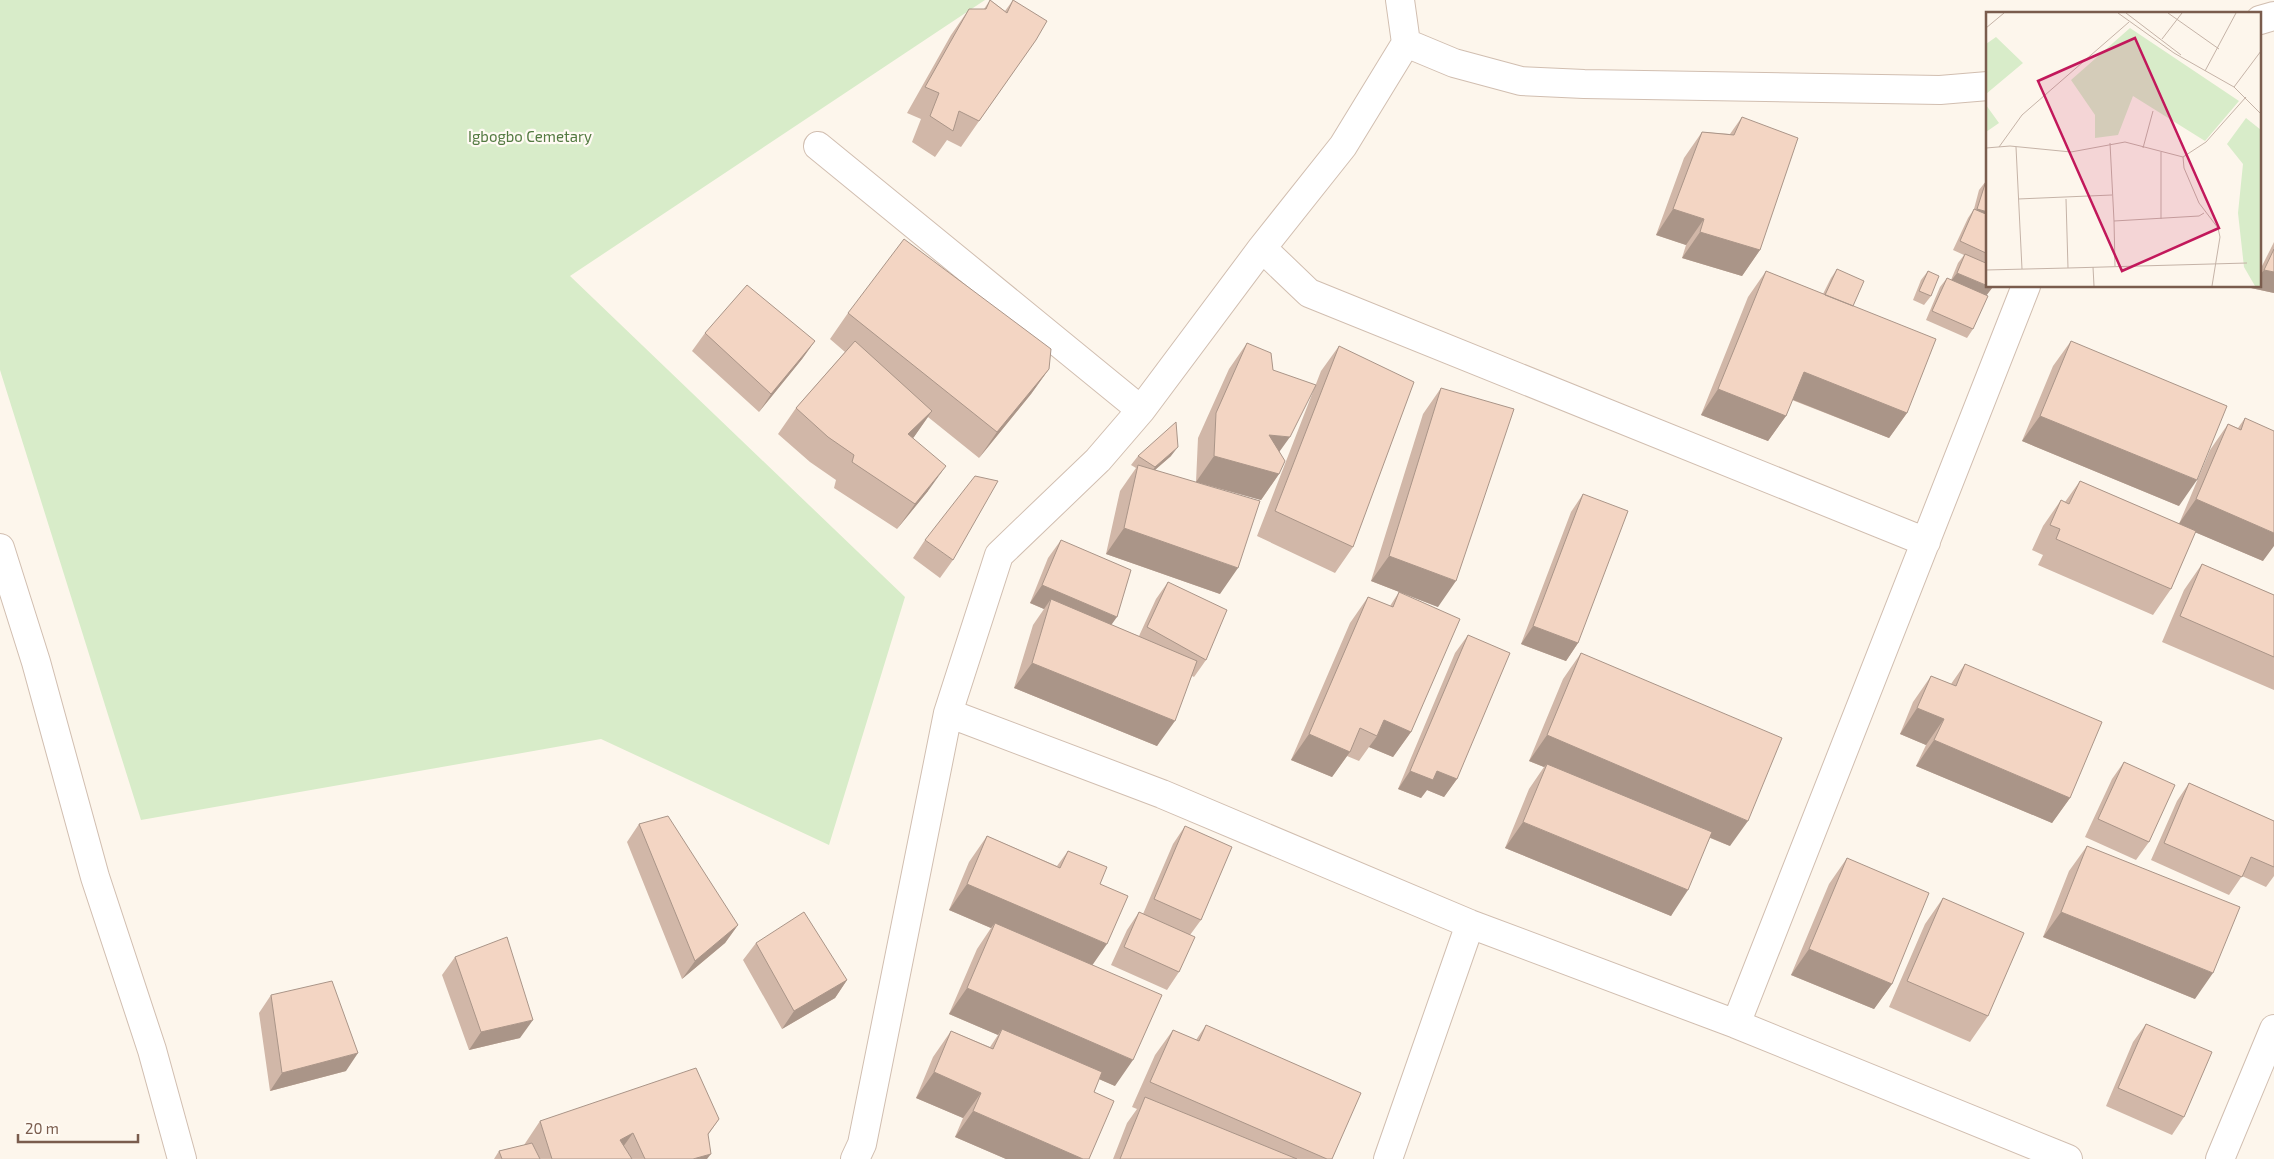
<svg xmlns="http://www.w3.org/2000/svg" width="2274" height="1159" font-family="'Exo 2',sans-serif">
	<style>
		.green { fill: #d8ecc9 }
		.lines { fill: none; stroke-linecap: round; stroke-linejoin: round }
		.street-casing { stroke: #d1beb0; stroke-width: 30 }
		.street { stroke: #fff; stroke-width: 28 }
		.wall { fill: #d1b7a8 }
		.shaded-wall { fill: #aa9588 }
		.building { fill: #f3d5c3; stroke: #aa9588 }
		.labels { text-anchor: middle; stroke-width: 4.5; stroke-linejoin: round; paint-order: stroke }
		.park-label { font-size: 15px; fill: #537a41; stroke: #fffaf3 }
		.inset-road { fill: none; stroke: #c5b3a7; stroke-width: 1 }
		.view { fill: #c2185b; fill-opacity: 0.15; stroke: #c2185b; stroke-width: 2.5 }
		.inset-edge { fill: none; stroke: #7a5c4d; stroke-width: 2.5 }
	</style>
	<rect width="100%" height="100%" fill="#fdf6ec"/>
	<!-- green -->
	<path class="green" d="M0,0H985L570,276L905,597L829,845L601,739L141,820L0,370Z"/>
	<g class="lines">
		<defs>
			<path id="street" d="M2260,20L2274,16
				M1406,43L1454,63L1521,81L1584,84L1940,90L1988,86
				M818,146L1141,410
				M1262,248L1309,293L1926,542
				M0,548L36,662L95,877L152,1050L182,1159
				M948,713L1162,794L1470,924L1736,1024L2026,286
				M1736,1024L2068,1159
				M855,1159L862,1144L948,713L999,555L1098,460L1141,410L1262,248L1343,146L1406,43L1400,0
				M1388,1159L1470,924
				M2220,1159L2274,1029"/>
		</defs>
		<!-- street casing -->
		<use href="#street" class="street-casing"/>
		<!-- street -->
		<use href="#street" class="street"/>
	</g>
	<!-- wall -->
	<path class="wall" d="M990,0L1005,11L1013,0L1035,41L961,147L947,140L935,157L912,142L921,119L907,113L951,35L969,9H984Z
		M1742,117L1760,250L1742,276L1682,258L1686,245L1656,235L1684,158L1702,132L1730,134Z
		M1986,181L1988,182V286L1992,288L1986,296L1973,329L1967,338L1926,320L1940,287L1947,278L1951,280L1958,263L1964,255L1953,250L1968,218L1974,209L1979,190Z
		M2274,242V293L2251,288L2252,286H2260V270Z
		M1837,269L1853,306L1907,413L1889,438L1792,400L1786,416L1768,441L1701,415L1748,297L1766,271L1823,294L1831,278Z
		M1928,271L1931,296L1924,305L1913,300L1921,280Z
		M848,313L1049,369L1031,394L979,458L928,417L913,438L928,491L897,529L834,488L836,480L810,462L778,434L796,408L845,352L830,339Z
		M705,333L815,341L802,359L759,412L692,351Z
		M2071,341L2179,506L2022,441L2053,366Z
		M1247,343L1280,452L1279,474L1261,500L1196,482L1198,438L1229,369Z
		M1339,346L1353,547L1335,573L1257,536L1321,371Z
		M1441,388L1438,607L1371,581L1423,414Z
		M2245,418L2263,561L2195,532L2171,589L2153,615L2038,565L2043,555L2032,550L2043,526L2061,500L2065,502L2080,481L2179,524L2210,450L2228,424L2238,428Z
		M1138,456H1171L1155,470L1220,594L1106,554L1120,491L1136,468L1131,465Z
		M1583,494L1578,643L1566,661L1521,644L1571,512Z
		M925,540L953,560L940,578L913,558Z
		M1061,540L1111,625L1139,636L1156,599L1168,582L1206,660L1194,677L1192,676L1157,746L1014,688L1033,625L1044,609L1030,603L1048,558Z
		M2202,564L2274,595V690L2162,642L2184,590Z
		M1399,592L1411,732L1393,757L1369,747L1359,761L1347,756L1332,777L1291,760L1350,623L1368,597L1390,606Z
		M1468,635L1457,779L1444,797L1427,790L1421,798L1398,789L1455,653Z
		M1581,653L1730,846L1710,838L1671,916L1505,848L1529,789L1544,767L1529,761L1563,679Z
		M1965,664L2070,798L2052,823L1916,766L1926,745L1900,734L1913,702L1931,676L1951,684Z
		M2124,762L2149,842L2136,860L2085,837L2112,779Z
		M2189,783L2274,821V876L2266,887L2242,876L2229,895L2151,860L2177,801Z
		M639,824L738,925L725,943L682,979L627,842Z
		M1185,826L1201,920L1190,935L1179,972L1167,990L1111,965L1127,930L1139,912L1143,914L1173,844Z
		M987,836L1057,866L1068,851L1100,884L1092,965L1115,1086L1099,1079L1094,1092L1089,1159H1006L955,1137L963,1118L916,1098L933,1057L951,1031L990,1047L998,1035L949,1014L977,949L991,928L949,910L969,862Z
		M2087,846L2195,999L2043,937L2069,871Z
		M1847,858L1892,984L1874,1009L1791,975L1829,884Z
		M1943,898L1988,1016L1970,1042L1889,1007L1925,924Z
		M756,943L847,980L835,998L782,1029L743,960Z
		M455,957L520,1038L469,1050L442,975Z
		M271,995L346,1071L270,1091L259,1013Z
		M2146,1024L2184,1117L2172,1135L2106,1106L2133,1042Z
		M1206,1025L1332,1159H1113L1127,1123L1137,1109L1132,1107L1155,1055L1173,1030L1196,1040Z
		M719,1119L708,1135L707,1159H494L499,1151L524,1145L540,1121Z"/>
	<!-- shaded-wall -->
	<path class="shaded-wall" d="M1673,209L1704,219L1686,245L1656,235Z
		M1977,209L1988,212V223L1971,218Z
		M1700,232L1760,250L1742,276L1682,258Z
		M2264,270L2274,272V293L2251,288L2252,286H2260V275Z
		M1957,273L1992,288L1985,297L1950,282Z
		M815,341L802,359L759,412L771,394Z
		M1049,369L1031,394L979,458L997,432Z
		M1804,372L1907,413L1889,438L1786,397Z
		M1718,389L1786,416L1768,441L1701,415Z
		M932,411L914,437L890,460L908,434Z
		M2040,416L2197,480L2179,506L2022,441Z
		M1269,435L1290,437L1272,462Z
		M1178,447L1171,456L1148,476L1155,467Z
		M1214,456L1279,474L1261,500L1196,482Z
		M946,466L928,491L897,529L915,504Z
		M2196,499L2274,533V546L2263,561L2178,525Z
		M1124,528L1238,568L1220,594L1106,554Z
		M1389,556L1456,581L1438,607L1371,581Z
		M1042,585L1117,617L1104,635L1051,599L1044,609L1030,603Z
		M1533,626L1578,643L1566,661L1521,644Z
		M1032,663L1175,721L1157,746L1014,688Z
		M1917,708L1944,719L1926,745L1900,734Z
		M1384,720L1411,732L1393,757L1369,747L1377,736Z
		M1309,734L1350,752L1332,777L1291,760Z
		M1547,735L1748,821L1730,846L1545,768L1547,764L1544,767L1529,761Z
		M1934,740L2070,798L2052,823L1916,766Z
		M1410,771H1437L1457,779L1444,797L1427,790L1421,798L1398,789Z
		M1523,822L1688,890L1671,916L1505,848Z
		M967,884L1107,944L1089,970L995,923L991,928L949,910Z
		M2061,912L2213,973L2195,999L2043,937Z
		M738,925L725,943L682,979L695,961Z
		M1809,949L1892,984L1874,1009L1791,975Z
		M847,980L835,998L782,1029L794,1011Z
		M967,988L1133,1060L1115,1086L999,1036L1002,1029L998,1035L949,1014Z
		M533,1020L520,1038L469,1050L481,1032Z
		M358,1053L346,1071L270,1091L282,1073Z
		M934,1072L981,1093L963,1118L916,1098Z
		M973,1111L1083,1159H1006L955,1137Z
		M633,1133L615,1158L620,1140Z
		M711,1154L707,1159H693Z"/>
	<!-- building -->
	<path class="building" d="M990,0L1007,13L1013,0L1047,21L1036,40L979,121L959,111L953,131L930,116L939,93L925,87L969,9H986Z
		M1742,117L1798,138L1760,250L1700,232L1704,219L1673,209L1702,132L1734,135Z
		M1986,181L1988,182V212L1977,209Z
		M1974,209L1988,215V254L1960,241Z
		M904,239L1051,349L1049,369L997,432L848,313Z
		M2274,249V272L2264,270Z
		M1965,254L1988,264V286L1957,273Z
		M1837,269L1864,281L1853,306L1825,295Z
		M1766,271L1936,339L1907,413L1804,372L1786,416L1718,389Z
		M1928,271L1939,276L1931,296L1919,291Z
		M1947,278L1988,296L1973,329L1932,311Z
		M747,285L815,341L771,394L705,333Z
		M855,341L932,411L908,434L946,466L915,504L852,462L854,455L828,437L796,408Z
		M2071,341L2227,406L2197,480L2040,416Z
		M1247,343L1271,353L1273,370L1316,385L1290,437L1269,435L1285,461L1279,474L1214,456L1216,413Z
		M1339,346L1414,382L1353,547L1275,511Z
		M1441,388L1514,409L1456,581L1389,556Z
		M2245,418L2274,431V533L2196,499L2228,424L2241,430Z
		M1176,422L1178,447L1155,467L1138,456Z
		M1138,465L1260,501L1238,568L1124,528Z
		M975,476L998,481L953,560L925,540Z
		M2080,481L2196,531L2171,589L2056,539L2060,529L2050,525L2061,500L2069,504Z
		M1583,494L1628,511L1578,643L1533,626Z
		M1061,540L1131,570L1117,617L1042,585Z
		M2202,564L2274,595V657L2180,616Z
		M1168,582L1227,610L1206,660L1147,627Z
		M1399,592L1460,619L1411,732L1384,720L1377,736L1360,728L1350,752L1309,734L1368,597L1393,607Z
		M1051,599L1197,661L1175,721L1032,663Z
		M1468,635L1510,653L1457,779L1437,771L1433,780L1410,771Z
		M1581,653L1782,738L1748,821L1547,735Z
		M1965,664L2102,722L2070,798L1934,740L1944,719L1917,708L1931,676L1956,686Z
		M2124,762L2175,785L2149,842L2098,819Z
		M1547,764L1712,832L1688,890L1523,822Z
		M2189,783L2274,821V867L2251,857L2242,877L2164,843Z
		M668,816L738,925L695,961L639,824Z
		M1185,826L1232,847L1201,920L1154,899Z
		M987,836L1060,868L1068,851L1107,867L1100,884L1128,896L1107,944L967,884Z
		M2087,846L2240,907L2213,973L2061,912Z
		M1847,858L1929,893L1892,984L1809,949Z
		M1943,898L2024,933L1988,1016L1907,981Z
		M804,912L847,980L794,1011L756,943Z
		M1139,912L1195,937L1179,972L1124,947Z
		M995,923L1162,995L1133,1060L967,988Z
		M507,937L533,1020L481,1032L455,957Z
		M332,981L358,1053L282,1073L271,995Z
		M2146,1024L2212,1052L2184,1117L2118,1088Z
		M1206,1025L1361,1093L1332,1159H1327L1150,1082L1173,1030L1199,1041Z
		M1002,1029L1102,1072L1094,1092L1114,1101L1089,1159H1083L973,1111L981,1093L934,1072L951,1031L993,1049Z
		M696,1068L719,1119L708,1134L711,1154L693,1159H645L633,1133L620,1140L632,1159H552L540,1121Z
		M1145,1097L1297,1159H1120Z
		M532,1143L540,1159H502L499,1151Z"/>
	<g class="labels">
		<!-- park labels -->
		<g class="park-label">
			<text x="530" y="142">Igbogbo Cemetary</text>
		</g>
	</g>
	<!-- overview -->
	<g transform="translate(1986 12)">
		<rect width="275" height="275" fill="#fdf6ec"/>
		<path d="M144,16L253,89L219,129L147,84L132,123L109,126V103L85,68ZM10,25L37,51L0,82V32ZM0,93L13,111L0,120ZM260,106L275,118V274H269L258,255L252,201L257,152L241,132Z" fill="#d8ecc9"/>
		<path class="inset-road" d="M132,1L188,41L248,75L275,102M140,1L195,43M182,1L233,37M0,16L18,1M176,27L196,1M219,59L250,1M248,75L275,39M124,131L128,209L213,204L218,201M13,135L36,103L143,10M30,135L36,257M0,136L24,134L85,140L139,130L197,145L220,130L260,85M157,136L167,99M175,140V207M197,145L198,156L213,191L232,216L234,225L226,274M32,187L126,183M128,209L129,254M107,255L108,274M82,256L261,251M0,258L82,256L80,187"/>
		<path class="view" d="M149,26L233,216L136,259L52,69Z"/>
		<rect width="275" height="275" class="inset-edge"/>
	</g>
	<!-- scale -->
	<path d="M18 1134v8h120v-8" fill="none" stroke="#7a5c4d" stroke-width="2.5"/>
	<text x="25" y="1134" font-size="15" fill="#7a5c4d" stroke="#fffaf3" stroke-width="4" paint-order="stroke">20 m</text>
</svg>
